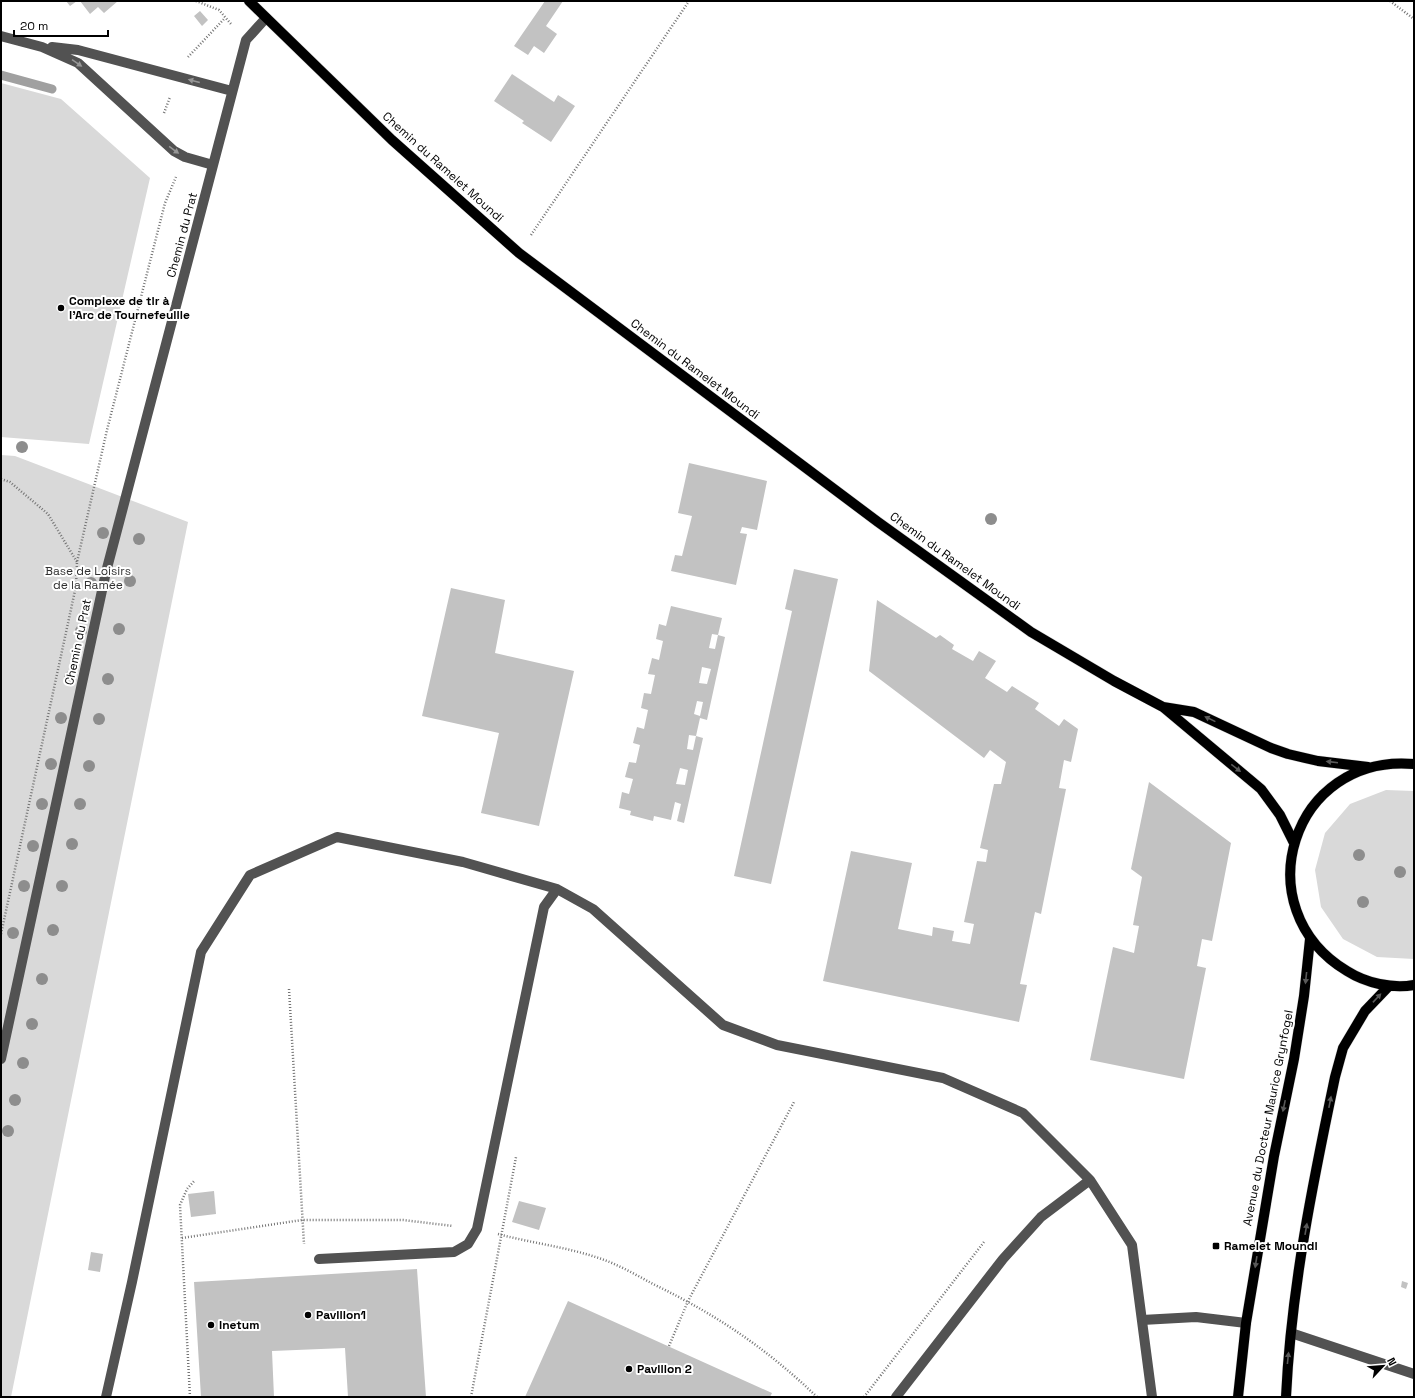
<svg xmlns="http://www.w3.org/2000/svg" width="1415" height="1398" font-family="'Space Grotesk',sans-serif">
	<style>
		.green { fill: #d9d9d9 }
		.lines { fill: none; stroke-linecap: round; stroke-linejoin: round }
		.stream { stroke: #a0a0a0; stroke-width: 9 }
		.building { fill: #c2c2c2; fill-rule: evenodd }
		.major-casing { stroke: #dbdbdb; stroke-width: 11 }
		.path { stroke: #747474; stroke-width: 2.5; stroke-dasharray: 1 2; stroke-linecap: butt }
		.minor { stroke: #525252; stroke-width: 10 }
		.major { stroke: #000; stroke-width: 10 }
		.tree { fill: #8d8d8d }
		.oneway { fill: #979797 }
		.oneway2 { fill: #595959 }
		.poi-dot { fill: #000; stroke: #fff; stroke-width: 1.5 }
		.labels { text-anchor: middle; stroke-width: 4; stroke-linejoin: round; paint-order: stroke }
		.street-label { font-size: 12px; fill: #000; stroke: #fff }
		.poi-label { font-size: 12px; font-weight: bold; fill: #000; stroke: #fff; text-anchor: start }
		.park-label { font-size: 12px; fill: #303030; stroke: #fff }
	</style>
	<rect width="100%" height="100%" fill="#fff"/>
	<!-- green -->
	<path class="green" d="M1,83L61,99L150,178L89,444L1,437Z
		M1,455L15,456L188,522L11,1397H1Z
		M1386,790L1414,791V959L1377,957L1343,939L1321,907L1315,870L1325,833L1350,804Z"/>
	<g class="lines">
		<!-- stream -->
		<path class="stream" d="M1,75L52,89"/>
	</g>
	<!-- building -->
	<path class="building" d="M66,1H77L70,6Z
		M80,1H118L104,13L98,7L90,14Z
		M545,1H563L546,26L557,34L544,53L534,46L528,55L514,46Z
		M200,11L208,20L202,26L194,16Z
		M512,74L554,102L558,95L575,106L551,142L522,123L524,121L494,101Z
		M689,463L767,481L757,530L742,527L740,533L747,534L736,585L671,571L675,555L682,556L692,516L678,513Z
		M794,569L838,579L771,884L734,876L792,611L785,609Z
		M451,588L505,600L495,653L574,671L539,826L481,813L499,733L422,716Z
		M877,600L936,638L940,635L954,645L952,649L973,661L979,651L996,661L985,678L1007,692L1012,686L1039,703L1035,709L1059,726L1064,719L1078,729L1071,762L1064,760L1059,788L1066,789L1041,914L1035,912L1020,984L1027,985L1019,1022L823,981L851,851L912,863L898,929L932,936L933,927L954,931L952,941L970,944L974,924L964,922L977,861L986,862L988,850L980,848L994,784H1001L1006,762L990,750L984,758L869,671Z
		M671,606L722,618L718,635L712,634L709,648L715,649L718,635L725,637L707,720L700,718L696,736L703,738L684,823L677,821L681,804L675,802L671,820L654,816L653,821L630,815L631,811L619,808L622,792L629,794L633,779L625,777L629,762L636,763L640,745L633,743L637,727L644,729L648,710L641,708L644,693L651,694L655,675L648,674L652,658L659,660L663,641L656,639L659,624L666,626ZM702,667L711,669L707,684L699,683ZM697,701L703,702L700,716L694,714ZM689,735L696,736L693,750L687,749ZM680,768L688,770L685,785L676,784Z
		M1149,782L1231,843L1212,941L1202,939L1197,966L1206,968L1184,1079L1090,1060L1113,947L1134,953L1139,926L1133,925L1142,877L1131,869Z
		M214,1191L216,1214L191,1217L188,1194Z
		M519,1201L546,1208L539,1230L512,1222Z
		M91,1252L103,1254L100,1272L88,1270Z
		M417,1269L426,1397H348L345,1348L272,1351L274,1397H201L194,1282Z
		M1402,1281L1408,1283L1406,1289L1401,1287Z
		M568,1301L772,1393L770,1397H525Z"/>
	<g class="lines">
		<defs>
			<path id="major" d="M249,1L392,140L519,253L878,522L1031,632L1114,681L1163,707L1261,789L1280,815L1294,843
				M1163,707L1194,712L1271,748L1288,754L1318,761L1368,767
				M1414,764C1292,753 1243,908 1347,971C1366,983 1392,989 1414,985
				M1238,1397L1246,1323L1274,1156L1294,1059L1304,996L1310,939
				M1286,1397C1291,1289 1313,1182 1335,1077L1343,1048L1365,1011L1389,986"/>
		</defs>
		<!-- major casing -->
		<use href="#major" class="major-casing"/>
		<!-- path -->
		<path class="path" d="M196,1L219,10L231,24
			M1390,1L1414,19
			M188,57L225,18
			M164,113L170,97
			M531,235L689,1
			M1,479L10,482L48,514L77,562
			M1,934L76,586L77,562L107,430L165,203L176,177
			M289,989L304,1244
			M498,1234C535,1244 576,1248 612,1263C626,1269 640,1277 653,1284C717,1315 766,1348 817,1397
			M182,1238L302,1220H403L453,1226
			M669,1346L688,1301L794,1102
			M190,1397L180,1205L187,1189L195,1180
			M471,1397L516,1157
			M864,1397L984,1242"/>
		<!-- minor -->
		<path class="minor" d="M1,36L42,47L78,63L174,151L185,157L213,165
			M52,47L78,50L232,91
			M1,1059L106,572L246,40L266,18
			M319,1259L454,1252L468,1244L477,1229L544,907L557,889
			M1142,1320L1196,1317L1246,1323
			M1291,1333L1414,1374
			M106,1397L132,1282L201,952L250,875L337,837L463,862L557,889L593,909L723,1025L777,1045L943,1078L1023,1113L1090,1180L1132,1245L1152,1397
			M896,1397L1003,1259L1041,1217L1090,1180"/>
		<!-- major -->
		<use href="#major" class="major"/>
	</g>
	<!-- trees -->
	<g class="tree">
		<circle cx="22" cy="447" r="6"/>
		<circle cx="991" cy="519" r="6"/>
		<circle cx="103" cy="533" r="6"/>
		<circle cx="139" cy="539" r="6"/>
		<circle cx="130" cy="581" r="6"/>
		<circle cx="91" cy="583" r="6"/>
		<circle cx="119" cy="629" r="6"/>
		<circle cx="81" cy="631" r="6"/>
		<circle cx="70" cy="677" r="6"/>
		<circle cx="108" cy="679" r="6"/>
		<circle cx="61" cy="718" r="6"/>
		<circle cx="99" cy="719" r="6"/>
		<circle cx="51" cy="764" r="6"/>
		<circle cx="89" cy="766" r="6"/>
		<circle cx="42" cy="804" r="6"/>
		<circle cx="80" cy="804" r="6"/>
		<circle cx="72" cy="844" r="6"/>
		<circle cx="33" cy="846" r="6"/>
		<circle cx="1359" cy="855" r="6"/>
		<circle cx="1400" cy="872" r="6"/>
		<circle cx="24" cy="886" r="6"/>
		<circle cx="62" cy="886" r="6"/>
		<circle cx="1363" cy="902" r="6"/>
		<circle cx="53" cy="930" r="6"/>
		<circle cx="13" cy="933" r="6"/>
		<circle cx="42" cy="979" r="6"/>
		<circle cx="32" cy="1024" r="6"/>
		<circle cx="23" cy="1063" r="6"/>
		<circle cx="15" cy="1100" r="6"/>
		<circle cx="8" cy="1131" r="6"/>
	</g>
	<!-- one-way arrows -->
	<defs><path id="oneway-solid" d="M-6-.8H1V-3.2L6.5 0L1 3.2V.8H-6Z"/></defs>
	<g class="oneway">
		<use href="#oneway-solid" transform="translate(77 63) rotate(34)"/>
		<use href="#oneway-solid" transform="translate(194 81) rotate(-165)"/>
		<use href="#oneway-solid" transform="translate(174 150) rotate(36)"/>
	</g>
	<g class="oneway2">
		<use href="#oneway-solid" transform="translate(1210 719) rotate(-154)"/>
		<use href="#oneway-solid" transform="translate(1332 762) rotate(-173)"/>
		<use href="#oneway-solid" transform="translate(1236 768) rotate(38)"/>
		<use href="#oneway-solid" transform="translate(1306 978) rotate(96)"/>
		<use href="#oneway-solid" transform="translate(1377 998) rotate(-47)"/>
		<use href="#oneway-solid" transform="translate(1330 1102) rotate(-79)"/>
		<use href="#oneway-solid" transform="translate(1284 1106) rotate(102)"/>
		<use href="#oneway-solid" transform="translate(1306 1229) rotate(-80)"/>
		<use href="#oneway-solid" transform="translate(1256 1262) rotate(99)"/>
		<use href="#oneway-solid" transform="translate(1288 1358) rotate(-84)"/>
	</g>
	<!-- markers -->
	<g class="poi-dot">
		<circle cx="61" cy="308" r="4"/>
		<rect x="1212" y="1242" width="8" height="8" rx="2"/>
		<circle cx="308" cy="1315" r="4"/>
		<circle cx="211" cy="1325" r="4"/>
		<circle cx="629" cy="1369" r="4"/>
	</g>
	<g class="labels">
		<!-- street labels -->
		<g class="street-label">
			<text transform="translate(443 167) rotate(42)" y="4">Chemin du Ramelet Moundi</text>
			<text transform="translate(182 235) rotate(-75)" y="4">Chemin du Prat</text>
			<text transform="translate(695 369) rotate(37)" y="4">Chemin du Ramelet Moundi</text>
			<text transform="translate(955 561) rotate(36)" y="4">Chemin du Ramelet Moundi</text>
			<text transform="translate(78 642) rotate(-78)" y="4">Chemin du Prat</text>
			<text transform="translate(1268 1118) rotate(-79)" y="4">Avenue du Docteur Maurice Grynfogel</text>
		</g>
		<!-- poi labels -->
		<g class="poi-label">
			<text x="69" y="305">Complexe de tir à<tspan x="69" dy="14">l'Arc de Tournefeuille</tspan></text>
			<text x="1224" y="1250">Ramelet Moundi</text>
			<text x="316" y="1319">Pavillon1</text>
			<text x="219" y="1329">Inetum</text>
			<text x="637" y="1373">Pavillon 2</text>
		</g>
		<!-- park labels -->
		<g class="park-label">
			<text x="88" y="575">Base de Loisirs<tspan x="88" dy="14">de la Ramée</tspan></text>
		</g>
	</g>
	<!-- border -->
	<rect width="1415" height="1398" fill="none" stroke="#000000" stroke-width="4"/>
	<!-- north arrow -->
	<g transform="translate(1383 1366) rotate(64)" stroke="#ffffff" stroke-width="3" paint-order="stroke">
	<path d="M0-3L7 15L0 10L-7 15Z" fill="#000000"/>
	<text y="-6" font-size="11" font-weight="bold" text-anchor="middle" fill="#000000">N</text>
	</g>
	<!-- scale -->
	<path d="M14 30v6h94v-6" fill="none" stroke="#000000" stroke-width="2"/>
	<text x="20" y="30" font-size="12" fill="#000000" stroke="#ffffff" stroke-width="3" paint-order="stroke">20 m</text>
</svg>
